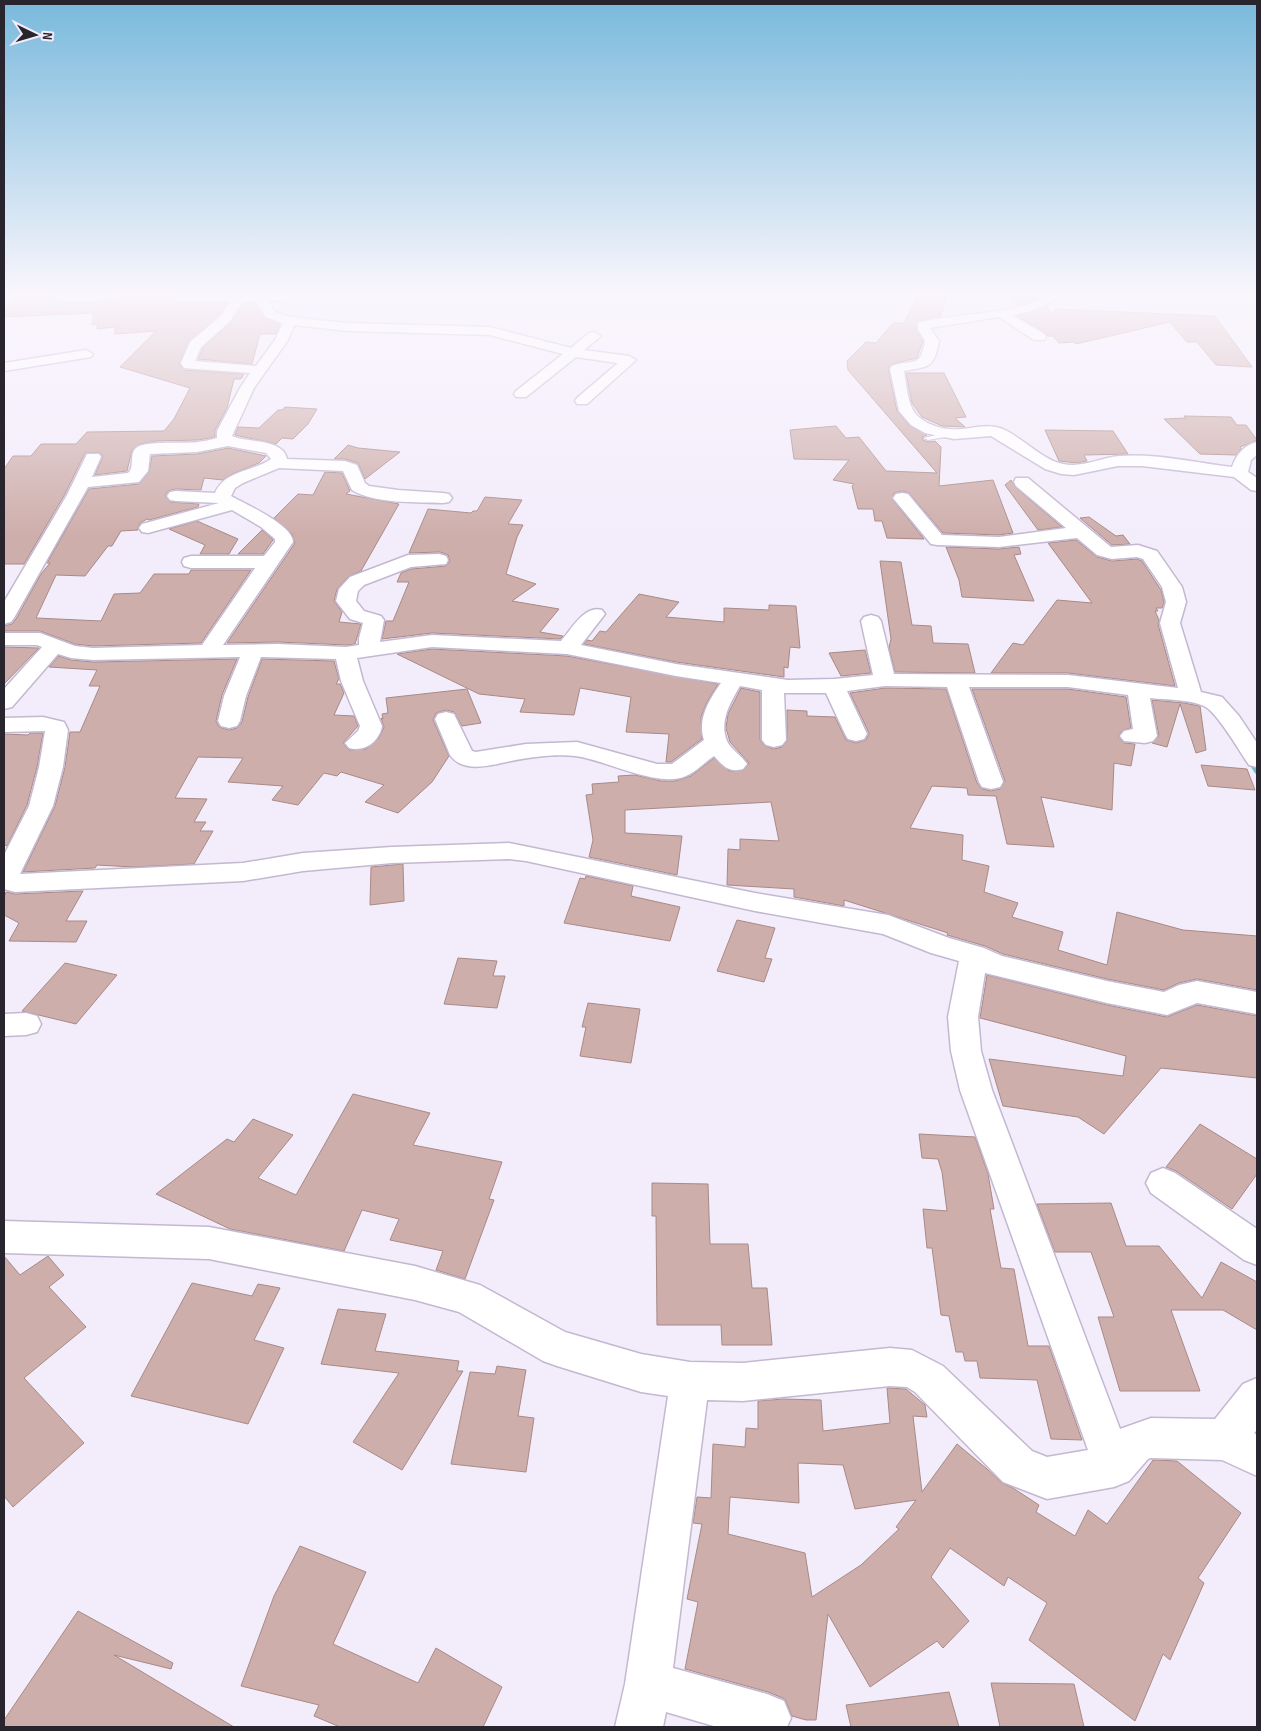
<svg xmlns="http://www.w3.org/2000/svg" width="1261" height="1731" font-family="'Sofia Sans Condensed',sans-serif">
	<style>
		.lines { fill: none; stroke-linecap: round; stroke-linejoin: round }
		.stream { stroke: #73c0c9; stroke-width: 6 }
		.building { fill: #ceaeab; stroke: #a88a87; fill-rule: evenodd }
		.service-casing { stroke: #c4b8d1; stroke-width: 2 }
		.minor-casing { stroke: #c4b8d1; stroke-width: 3 }
		.service { fill: #fff; fill-rule: evenodd }
		.minor { fill: #fff; fill-rule: evenodd }
	</style>
	<rect width="100%" height="100%" fill="#f3ecfb"/>
	<g class="lines">
		<!-- stream -->
		<path class="stream" d="M1249,758L1257,771"/>
	</g>
	<!-- building -->
	<path class="building" d="M19,293H45L53,299L72,303L122,299L130,293H168L176,301L181,303H228L220,315L189,341L179,364L184,370L244,374L241,379H234L227,408L215,430V437L198,440L156,441L140,444L132,450L127,471L95,475L103,456L99,452L85,453L65,494L24,564H4V469L13,456H31L41,444H76L87,432L164,431L174,419L190,388L120,367L156,331L115,334V327L97,329L98,324L92,325L94,313L4,317V311Z
		M1012,293L1043,294L1037,299L1017,305Z
		M918,295L947,298L940,317L917,322L916,330L923,341L917,358L891,364L888,368L897,411L910,426L927,435L922,437L923,440L928,442L935,441L941,447L939,486L993,480L1013,533L999,535L943,533L909,493L902,491L894,493L892,499L924,539L887,538L882,521H875L873,509H858L852,486L854,484L833,480L849,460L794,459L790,430L836,426L846,438L859,437L886,471L937,473L848,370L847,361L866,342L876,343L893,323H904Z
		M255,303L264,318L280,324L276,334H260L252,364L198,359L203,348L231,322L243,304Z
		M1047,306L1051,315L1056,309L1215,316L1252,367L1216,365L1197,342H1187L1170,322L1076,344L1074,342L1059,343L1053,336H1048L1040,329L1017,316Z
		M906,373H944L966,417L955,418L965,427L942,426L922,417L912,403Z
		M285,407L317,409L308,424L293,439L282,438L276,444L235,435L238,427L259,428L278,410H282Z
		M1184,416L1231,417L1237,425H1246L1257,440L1240,447L1241,449L1236,455L1200,454L1164,419L1186,418Z
		M1045,430L1113,431L1128,454L1084,455L1087,461L1077,463L1059,461Z
		M348,445L358,448L400,452L365,479L358,463L345,459H334Z
		M228,448L266,456L259,463L232,474L223,480L204,478L201,490L176,489L168,491L165,496L170,502L199,504L198,507L149,520L147,519L140,523L138,527V530L121,531L112,546H108L85,576L56,575L36,618L101,621L114,594L140,593L154,574H189L191,570H251L201,643L93,646L75,644L40,631H4V626L12,624L16,619L41,574L50,563H47L89,489L139,484L149,472L152,456L197,454Z
		M325,472L342,473L350,491L346,494L399,504L361,571L349,576L337,589L334,601L342,612L339,622L361,624L355,644L346,645L278,642L227,643L295,543L292,534L274,518L298,494L313,495Z
		M1011,480L1015,487L1062,527L1038,530L1005,485Z
		M485,497L522,500L508,524L523,525L517,537L506,574L536,584L512,601L559,609L540,632L563,636L560,639L432,633L382,639L386,621H393L409,582H397L401,573L411,569L446,566L450,561L448,555L440,552L409,553L428,509L471,513L473,511H477Z
		M1089,517L1116,536L1123,535L1130,544L1112,545L1080,518Z
		M197,521L238,539L229,554H200L205,545L169,529Z
		M262,530L273,540L263,554H238Z
		M1076,540L1097,557L1112,561L1137,559L1142,561L1161,590L1164,602L1162,608H1156L1158,611H1155L1159,620L1158,624L1175,686L1068,673H991L1013,643L1023,645L1057,600L1092,603L1048,543Z
		M946,547L999,549L1019,547L1021,554L1014,555L1034,601L962,597L959,580Z
		M880,561L901,562L912,625L931,626L933,643L968,644L975,673L895,672L889,648L891,639Z
		M639,594L679,602L666,617L724,622V608L769,610V605L796,606L800,648L790,647L788,668L784,667V677L676,662L584,644L587,640L592,641L600,631L606,632Z
		M4,647L39,648L4,684Z
		M432,649L567,656L718,684L707,702L701,717L702,739L671,762H666L669,734L626,732L631,697L580,688L574,715L520,712L525,699L479,694L397,654Z
		M865,650L871,673L841,676L829,653Z
		M59,656L71,660L93,662L237,659L222,695L216,721L219,727L229,730L237,728L242,722L248,697L262,659L334,661L339,679L336,684H340L344,693L334,715L354,716L358,726L343,743L349,750L366,749L379,738L384,727L381,718L383,719L382,714L388,713L386,698L467,689L481,723L462,726L454,712L446,710L436,713L433,720L449,756L432,782L398,813L365,802L384,785L341,772L337,776L324,773L298,805L272,800L283,786L228,782L243,758L198,757L175,798L207,799L194,822H206L200,831H213L194,864L133,867L97,865L95,868L23,872L55,806L65,767L70,732H80L100,686H89L97,670L49,667Z
		M741,688L760,692V740L765,746L774,749L782,747L787,741V710L807,711V716L835,717L846,740L856,743L866,740L869,733L850,693L885,688L946,689L977,783L982,789L991,791L1000,789L1005,781L972,689H1068L1126,697L1131,728L1123,730L1118,736L1124,743L1135,744L1131,766L1114,763L1112,810L1041,797L1054,847L1007,844L996,796L968,795L967,788L932,786L910,828L963,835L962,860L989,866L984,892L1018,903L1012,917L1063,932L1058,950L1107,965L1117,912L1183,930L1257,936V990L1197,979L1179,983L1164,990L1107,979L1003,954L985,946L947,935L948,933L844,900V906L794,897V889L727,885L728,849L740,850V839L779,841L771,802L625,810V833L682,836L677,875L589,857L593,840L586,795L593,794L592,784L619,782L618,776L635,775L661,781H675L691,776L714,758L729,771L744,770L749,763L730,742L726,728L728,714Z
		M1152,700L1184,703L1200,706L1206,750L1196,753L1180,704L1167,747L1152,743L1159,736Z
		M30,733H43L37,767L27,805L7,846L4,845V734L28,735Z
		M1201,765L1247,769L1255,790L1208,786Z
		M403,864L404,901L370,905L371,867Z
		M586,876L633,886L631,896L680,907L670,941L564,923L580,878L585,879Z
		M83,891L66,921H87L76,942L9,941L19,923L4,915V897L6,892L15,894Z
		M737,920L775,928L765,958L772,959L764,982L717,971Z
		M458,958L497,961L493,976H505L497,1008L444,1004Z
		M65,963L117,975L76,1024L22,1011Z
		M987,975L1107,1005L1167,1017L1197,1005L1257,1016V1078L1161,1068L1104,1134L1078,1117L1003,1106L989,1059L1123,1076L1126,1056L980,1018Z
		M588,1003L640,1009L631,1063L580,1056L586,1027H582Z
		M353,1094L430,1113L413,1145L502,1162L489,1199L494,1200L465,1279L436,1270L443,1251L390,1240L399,1219L362,1210L344,1251L230,1229L156,1194L227,1139L234,1142L253,1119L293,1135L258,1178L296,1195Z
		M1200,1124L1257,1159V1174L1232,1209L1176,1171L1166,1167Z
		M919,1134L975,1137L988,1174L994,1209H990L1001,1268L1014,1269L1028,1346H1049L1082,1440L1051,1439L1037,1380L980,1378L977,1361H965L963,1352H956L949,1316L941,1315L932,1248H927L923,1209L947,1211L942,1172L938,1159L922,1158Z
		M652,1183L708,1184L710,1244H748L752,1288H767L772,1345H722L721,1325H657L656,1216H652Z
		M1111,1203L1126,1246H1159L1202,1298L1221,1262L1257,1282V1330L1223,1310H1171L1200,1391H1120L1098,1317H1114L1091,1252H1055L1037,1204Z
		M4,1256L20,1275L48,1256L64,1275L49,1287L86,1327L24,1378L84,1443L13,1507L4,1496Z
		M192,1283L252,1296L258,1284L280,1288L254,1340L284,1348L248,1424L131,1396Z
		M338,1309L386,1314L375,1351L459,1361L457,1371H463L402,1470L353,1442L399,1373L321,1364Z
		M497,1366L526,1370L518,1416L534,1418L526,1472L451,1464L470,1372L495,1374Z
		M887,1388L906,1389L925,1405L927,1417L913,1416L922,1492L957,1444L987,1469L1002,1483L1013,1488L1039,1505L1036,1512L1075,1536L1088,1510L1107,1524L1153,1460L1177,1461L1241,1513L1198,1578L1204,1583L1170,1660L1163,1654L1135,1721L1029,1640L1047,1603L1008,1577L1004,1586L950,1548L931,1577L969,1621L943,1648L937,1641L870,1687L828,1614L816,1720H806L792,1716L785,1699L768,1692L685,1669L698,1602L687,1599L702,1524L693,1523L697,1497L711,1498L713,1444L745,1447L746,1428L758,1429V1401L783,1399L821,1400L823,1431L890,1423ZM798,1463L843,1465L855,1509L916,1500L896,1527L899,1529L861,1565L812,1597L805,1553L728,1534L730,1497L799,1503Z
		M300,1546L366,1572L333,1644L418,1683L436,1648L502,1687L483,1727H340L314,1716L319,1705L241,1686L274,1596Z
		M78,1611L173,1663L171,1669L114,1655L234,1727H4V1720Z
		M991,1683L1074,1684L1084,1727H1000Z
		M949,1692L959,1727H851L846,1705Z"/>
	<g class="lines">
		<defs>
			<path id="service" d="M948,432L952,434L951,436L928,440L924,438Z"/>
			<path id="minor" d="M47,293H128L122,297C103,299 61,308 47,293Z
				M170,293H224L238,295L281,293H335L333,296L329,297L268,301L275,312L290,317L348,323L490,327L571,348L589,333L594,332L601,336L584,350L629,356L636,360L587,404H577L575,401L577,398L618,363L576,357L526,397H516L514,394L516,391L563,354L490,335L348,331L294,325L288,340L254,388L232,436C247,443 283,438 287,459L345,461L357,465L365,483L369,486L398,490L443,493L449,494L452,498L449,502L443,503C417,502 374,504 352,490L343,471L279,468L243,483L235,488L231,496C245,504 293,525 293,542L223,645L278,644L346,647L359,645V638L363,623L350,619L336,601L339,589L350,577L408,555L439,554L446,556L448,560L446,564L411,567L364,585L358,591L356,601L364,611L381,616L384,620L380,642L432,635L561,641C572,629 584,605 602,610L605,614L581,645L676,664L788,680L834,679L873,675L861,621L864,617L871,615L878,617L881,621L894,674L1068,675L1178,688L1160,623L1166,602L1162,587L1143,559L1137,557L1112,559L1097,555L1077,538L999,547L937,545L931,544L893,498L896,494L902,493L908,494L942,535L999,537L1066,528L1016,486L1014,482L1016,478H1028L1111,547L1138,545L1157,551L1182,587L1186,602L1180,623L1201,692L1222,697L1239,716L1257,743V767L1249,765C1240,752 1217,712 1204,706C1188,699 1167,700 1150,698L1157,736L1153,741L1145,743L1124,741L1120,736L1124,731L1133,729L1128,695L1068,687H969L1003,782L1000,787L991,789L982,787L979,782L947,687L885,686L847,691L867,734L864,739L856,741L848,739L845,734L826,693H784L786,740L782,745L774,747L766,745L762,740V690L740,686C730,703 718,723 728,743C733,751 742,756 747,764L743,769C729,773 723,766 714,756C705,762 696,772 686,776C658,789 604,759 575,756C555,754 531,757 511,761C492,765 463,774 450,755L435,719L438,714L446,712L454,714L472,751L476,752L526,744L577,742L657,764H672L704,740C697,719 709,700 721,683L676,676L567,654L432,647L357,658L363,681L382,726C379,742 365,752 349,748L345,743L358,731L360,726L341,681L336,659L261,657L246,696L240,721L237,726L229,728L221,726L218,721L224,696L240,657L93,660L71,658L58,654L12,707L4,709V689L42,647L37,645H4V633H40L75,646L93,648L202,645L255,568H191L184,566L182,562L184,558L191,556H264L275,542V539L261,527L232,510L148,533L142,532L139,528L142,524L219,503L176,501L170,500L167,496L170,492L176,491L215,493C225,470 253,472 271,459L266,453L228,446L197,452L150,454L148,471L139,482L88,487L14,618L11,622L4,624V602L67,495L87,454H99L101,457L92,477L128,473C135,467 129,454 136,448C145,440 184,444 198,442C204,441 211,440 217,438V431L240,388L250,373L184,368L181,363L190,342L221,316L231,301H181L177,300ZM256,301L266,317L283,323L275,340L256,366L195,361L201,347L230,321L242,302Z
				M1048,293H1060C1049,308 1030,311 1012,315L1044,334L1046,337L1044,340H1034L999,317L930,328L939,341C934,369 929,366 904,371C906,383 907,397 912,408C920,425 946,431 962,429C975,428 987,424 1000,428C1020,435 1043,461 1063,464C1082,468 1100,458 1119,456C1156,453 1196,463 1232,467C1236,455 1244,445 1257,442V455L1251,460L1248,472L1257,478V491L1251,490L1234,477L1142,466H1118L1074,475L1061,474L1045,469L991,436L954,439L925,433L911,425L899,411L890,369L892,366C915,358 920,369 925,341L918,329V323C950,313 1027,315 1048,293Z
				M86,350L93,354L91,357L4,371V363Z
				M43,717L64,722L68,730L63,767L53,806L20,874L243,863L303,853L392,847L509,843L755,893L888,915L949,938L984,948L1002,956L1107,981L1164,992L1179,985L1197,981L1257,992V1014L1197,1003L1167,1015L1107,1003L985,973L978,1017L981,1051L992,1090L1120,1429L1151,1418L1215,1419L1243,1384L1257,1378V1430L1254,1433L1257,1435V1476L1222,1460L1151,1458L1148,1459L1129,1481L1114,1487L1047,1499L1003,1482L915,1392L907,1387L890,1386L743,1401L707,1400L673,1668L767,1694L784,1701L791,1718L787,1727H717L666,1712L663,1727H615L625,1684L668,1396L641,1392L557,1366L543,1361L459,1312L415,1300L209,1259L4,1253V1221L209,1227L415,1266L480,1285L565,1332L641,1354L690,1362L743,1363L890,1348L912,1350L943,1366L1032,1451L1047,1457L1088,1450L960,1090L951,1051L948,1017L959,961L931,953L883,934L755,911L526,861L509,859L392,863L303,871L243,881L15,892L4,889V855L29,806L39,767L45,731L4,732V718Z
				M26,1013L37,1016L41,1024L37,1032L26,1035L4,1036V1014Z
				M1163,1168L1175,1173L1257,1229V1265L1244,1260L1151,1193L1146,1183L1151,1173Z"/>
		</defs>
		<!-- service casing -->
		<use href="#service" class="service-casing"/>
		<!-- minor casing -->
		<use href="#minor" class="minor-casing"/>
		<!-- service -->
		<use href="#service" class="service"/>
		<!-- minor -->
		<use href="#minor" class="minor"/>
	</g>
	<!-- sky -->
	<linearGradient id="sky" x2="0" y2="1"><stop stop-color="#79b9dc"/><stop offset="0.55" stop-color="#faf6fd"/><stop offset="1" stop-color="#faf6fd" stop-opacity="0"/></linearGradient>
	<rect width="1261" height="535" fill="url(#sky)"/>
	<!-- border -->
	<rect width="1261" height="1731" fill="none" stroke="#29252e" stroke-width="10"/>
	<!-- north arrow -->
	<g transform="translate(35 35) rotate(95)" stroke="#f3ecfb" stroke-width="4" paint-order="stroke">
	<path d="M0-4L9 19L0 12L-9 19Z" fill="#29252e"/>
	<text y="-8" font-size="14" font-weight="bold" text-anchor="middle" fill="#29252e">N</text>
	</g>
</svg>
